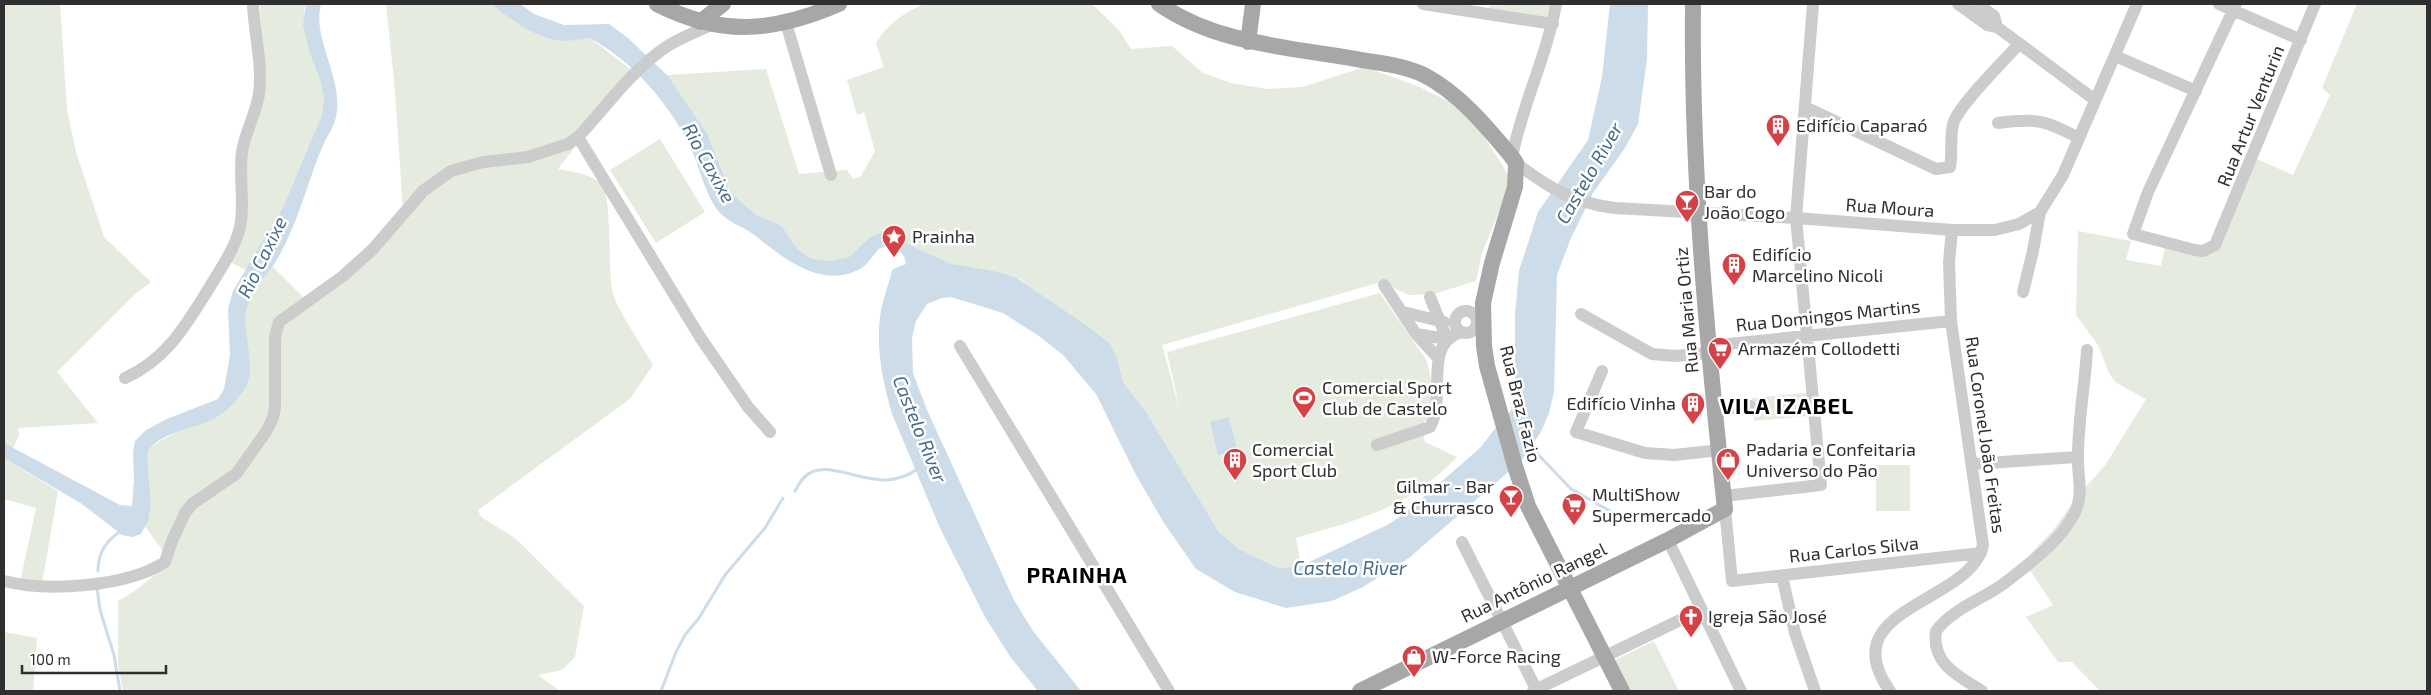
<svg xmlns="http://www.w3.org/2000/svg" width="2431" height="695" font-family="'Exo 2',sans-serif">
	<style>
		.green { fill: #e5ebde }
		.water { fill: #ccdde9 }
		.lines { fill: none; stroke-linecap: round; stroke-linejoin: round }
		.stream { stroke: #ccdde9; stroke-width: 3 }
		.minor { stroke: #ccc; stroke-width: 12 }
		.major { stroke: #a7a7a7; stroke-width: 16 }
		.labels { text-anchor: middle; stroke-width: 5; stroke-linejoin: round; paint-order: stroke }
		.street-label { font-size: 18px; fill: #2f2f2f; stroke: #fff }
		.poi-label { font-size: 18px; fill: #2f2f2f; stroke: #fff; text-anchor: start }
		.water-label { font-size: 19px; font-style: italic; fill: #446c8a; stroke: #fff }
		.district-label { font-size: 22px; font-weight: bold; letter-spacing: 1px; fill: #000; stroke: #fff }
	</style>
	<rect width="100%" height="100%" fill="#fff"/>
	<!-- green -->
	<path class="green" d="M4,4H60L67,109L76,152L104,237L151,282L135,294L57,372L98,423L18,428L19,435L13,448L4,443Z
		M260,4H306L304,11L311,57L320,80L324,97L322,115L283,207L246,270L228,261L241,233L246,152L261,28Z
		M386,4H492L516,23L562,41L590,38L633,71L558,169C571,172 591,173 601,184C613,196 607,272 613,294C618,311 643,347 653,365L630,399L478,510L481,517L515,538L584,606L575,657L562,670L538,675L560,691H123L118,664V601C140,590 151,576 171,563L145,526L151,503L147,453C158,435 199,425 219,416L246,328V310L249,299L272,266L309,303L403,212L395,90Z
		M924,4H1092L1119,30L1131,49L1172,46L1203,73L1231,83L1267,89L1302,87L1365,67L1417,86L1450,102L1479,129L1503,166L1508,176L1509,187L1482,253L1476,281L1434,294L1409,295L1381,282L1162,345L1180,411L1167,352L1380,293L1427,361L1433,391L1431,412L1422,426L1425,442L1457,457C1409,508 1360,519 1296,538L1301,566L1281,568L1272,565L1239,549L1219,532L1146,412L1123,382L1117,357L1109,343L1018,278L952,264L910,245L892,232L886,231L870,237L849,257L829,261L810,258L797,249L784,229L756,215L730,192L708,135L667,75L766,69L799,174L847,170L853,179L861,176L875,151L864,112L857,115L847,80L884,67L876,43C889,22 903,14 924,4Z
		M1518,4H1550L1546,19L1489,11V6Z
		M2357,4H2427V691H2100L2072,662H2058L2026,617L2053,605L2024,561L2054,529L2076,498L2106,464L2146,399L2115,382L2109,373L2098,345L2076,315L2078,231L2131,241L2126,260L2161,266L2165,246L2210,250L2257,159L2293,175L2330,95L2322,88Z
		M660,139L705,212L656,243L610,170Z
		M1806,393L1808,416L1754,421L1752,398Z
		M4,458L58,491L42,584L20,582L36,508L4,499Z
		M1876,465H1910V511H1876Z
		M4,632L37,638L33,691H4Z
		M1654,641L1679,691H1628L1613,661Z"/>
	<!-- water -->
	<path class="water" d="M306,4H321C312,38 341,74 337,111C336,124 329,133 323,145C307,183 298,225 276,261C268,274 254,287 249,302C238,327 259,365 245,388C239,398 230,408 220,415C199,430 161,429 147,453L151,503L148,521L141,534L133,537L122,535L82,504L4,458V443L120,505L132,506L134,480L133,452L135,441L146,430L167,419L218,399L224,389L230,355L228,309L233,291L283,207L322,115L324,97L320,80L311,57L303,25Z
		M492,4H520L534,14L564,25L609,24L628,38L668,76L708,135L730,192L756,215L778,224L784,229L797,249L810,258L829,261L849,257L870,237L886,231L892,232L910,245L952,264L998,272L1017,278L1090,328L1109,343L1117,357L1123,382L1146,412L1219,532L1239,549L1272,565L1281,568L1301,566L1387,525L1403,515L1480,448L1504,417L1511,411L1515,388V314L1519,271L1538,212L1588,140L1602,77L1610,4H1648L1647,59L1638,124L1625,148L1593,193L1571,238L1557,275L1554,392L1549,413L1541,432L1521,461L1409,558L1363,587L1332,601L1286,608L1235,592L1196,569L1164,523L1136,475L1096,394L1064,356L1039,336L1003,313L951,297L942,298L927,304L916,321L912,338L913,373L927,410L1014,600L1033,631L1081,691H1038L1011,658L985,617L940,528L892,414C883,383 876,350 880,317C882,302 888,286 892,271L893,269L906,264L904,256L894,246L880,248C874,253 869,263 863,267C825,291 785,260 757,237C745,227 730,224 719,212C704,193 700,167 690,146C668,102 633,62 590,38C581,39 571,41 562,41C536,38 511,21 492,4Z
		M1229,417L1237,450L1218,455L1210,422Z"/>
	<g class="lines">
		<!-- stream -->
		<path class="stream" d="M1529,445L1571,489L1626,520
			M795,491C799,484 803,476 810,473C838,458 878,499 919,468
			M98,571C98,552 106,541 121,531
			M97,588L100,610L114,655L120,691
			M661,691L676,652L685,635L699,618L725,575L765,528L783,498"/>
		<!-- minor -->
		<path class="minor" d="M1423,4L1553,24
			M1958,4L1987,25L1997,27L2095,100
			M1977,4L1994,16L1997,27
			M2219,4L2301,40
			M2236,4L2148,192L2133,234L2195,250L2203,251L2215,245L2315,4
			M786,23L831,175
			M2115,56L2196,91
			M1805,107L1936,169L1950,167C1953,152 1949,135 1954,121C1963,101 2003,62 2019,44
			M1998,123C2036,118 2045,120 2079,138
			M578,137L700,337L748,407L770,432
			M1512,157C1522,105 1547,56 1556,4
			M1516,163C1549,188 1573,203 1615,208L1796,218L1952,230H1995L2019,224L2040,212L2063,175L2137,4
			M1384,285L1416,334L1447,339L1430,297
			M2023,292L2033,251L2040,212
			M1455 322a11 11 0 1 1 22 0a11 11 0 1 1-22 0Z
			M1403,312L1444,322
			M1581,314L1652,354L1675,356L1709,353
			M1416,334L1438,358
			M960,346L1169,691
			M1709,346L1951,321
			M1602,371L1576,432L1645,453L1675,455L1720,450
			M125,378C168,359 187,323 211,285C223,265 238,244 241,221C244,198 239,175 242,152C245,132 256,114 259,94C263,64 254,34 253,4
			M1715,410L1750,406
			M1377,445L1430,427C1447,398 1422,344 1461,332
			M1972,464L2077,457
			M1724,496L1821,485L1796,218L1813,4
			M1725,509L1732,581L1981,553
			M1668,540L1741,691
			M1462,542L1537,691
			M1782,576L1795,633L1815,691
			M4,581C47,592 127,587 165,562L172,541L185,513L192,504L236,474L266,432L273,418L275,407V337L279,322L343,276L373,249L423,191L451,171L483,162L528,157L568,144L578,137C606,107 632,70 666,47C680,38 696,32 711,25
			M1533,691L1701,610
			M1890,691C1830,607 1971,604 1983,545L1951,321L1949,262L1952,230
			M1982,691C1960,677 1931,664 1936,631C1953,608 1984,599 2006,582C2030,563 2062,540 2075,512C2084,494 2077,475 2078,456C2078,420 2085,385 2087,350"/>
		<!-- major -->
		<path class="major" d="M657,4C722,37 774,32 839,4
			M1159,4C1218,45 1292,47 1361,60C1382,63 1405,66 1424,75C1459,93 1487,127 1512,157L1516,163L1515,187L1492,263L1483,303L1484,346L1487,366L1515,466L1528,506L1622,691
			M700,22L723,4
			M1248,42L1253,4
			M1360,691L1668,540L1725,509C1707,341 1691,173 1693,4"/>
	</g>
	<!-- icons -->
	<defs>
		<symbol id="building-pin" viewBox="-11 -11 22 30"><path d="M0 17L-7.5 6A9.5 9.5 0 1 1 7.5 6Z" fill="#d64146" stroke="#fff"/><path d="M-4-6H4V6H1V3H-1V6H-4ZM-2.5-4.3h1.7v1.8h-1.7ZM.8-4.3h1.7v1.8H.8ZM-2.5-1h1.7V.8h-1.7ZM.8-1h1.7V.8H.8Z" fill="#fff"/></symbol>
		<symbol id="bar-pin" viewBox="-11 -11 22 30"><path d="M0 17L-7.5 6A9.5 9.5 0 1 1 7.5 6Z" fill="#d64146" stroke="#fff"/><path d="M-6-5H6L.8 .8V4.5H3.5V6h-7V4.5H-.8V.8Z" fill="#fff"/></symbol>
		<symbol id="sight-pin" viewBox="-11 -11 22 30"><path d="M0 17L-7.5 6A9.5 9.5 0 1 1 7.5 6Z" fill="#d64146" stroke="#fff"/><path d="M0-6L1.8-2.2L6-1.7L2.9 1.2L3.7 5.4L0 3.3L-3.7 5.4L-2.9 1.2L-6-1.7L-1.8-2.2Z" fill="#fff"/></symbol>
		<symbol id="supermarket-pin" viewBox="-11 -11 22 30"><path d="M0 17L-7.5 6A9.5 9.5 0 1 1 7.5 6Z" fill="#d64146" stroke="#fff"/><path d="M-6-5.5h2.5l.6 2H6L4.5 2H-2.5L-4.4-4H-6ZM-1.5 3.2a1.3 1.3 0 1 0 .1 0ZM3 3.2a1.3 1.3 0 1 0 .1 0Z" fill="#fff"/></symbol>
		<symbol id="stadium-pin" viewBox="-11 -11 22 30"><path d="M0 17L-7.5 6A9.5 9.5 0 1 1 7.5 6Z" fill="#d64146" stroke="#fff"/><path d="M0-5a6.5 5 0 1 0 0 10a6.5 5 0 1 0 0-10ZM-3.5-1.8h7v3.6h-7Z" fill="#fff"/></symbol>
		<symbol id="shop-pin" viewBox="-11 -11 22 30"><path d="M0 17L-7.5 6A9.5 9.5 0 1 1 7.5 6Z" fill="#d64146" stroke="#fff"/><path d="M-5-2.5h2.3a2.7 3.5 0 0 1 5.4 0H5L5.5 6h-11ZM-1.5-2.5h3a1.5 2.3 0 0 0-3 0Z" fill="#fff"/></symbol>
		<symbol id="church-pin" viewBox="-11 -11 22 30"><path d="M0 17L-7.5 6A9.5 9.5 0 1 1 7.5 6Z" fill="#d64146" stroke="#fff"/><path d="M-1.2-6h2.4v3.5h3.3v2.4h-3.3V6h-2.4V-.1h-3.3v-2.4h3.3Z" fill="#fff"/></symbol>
	</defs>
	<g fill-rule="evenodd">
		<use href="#building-pin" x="1764" y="112" width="28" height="38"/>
		<use href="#bar-pin" x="1673" y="188" width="28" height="38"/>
		<use href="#sight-pin" x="880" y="223" width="28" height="38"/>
		<use href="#building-pin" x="1720" y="251" width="28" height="38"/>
		<use href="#supermarket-pin" x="1706" y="335" width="28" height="38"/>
		<use href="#stadium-pin" x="1290" y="384" width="28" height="38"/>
		<use href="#building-pin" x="1679" y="390" width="28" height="38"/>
		<use href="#building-pin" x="1221" y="446" width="28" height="38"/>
		<use href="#shop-pin" x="1714" y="446" width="28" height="38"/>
		<use href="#bar-pin" x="1497" y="483" width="28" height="38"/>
		<use href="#supermarket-pin" x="1560" y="491" width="28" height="38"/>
		<use href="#church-pin" x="1677" y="603" width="28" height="38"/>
		<use href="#shop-pin" x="1400" y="643" width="28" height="38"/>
	</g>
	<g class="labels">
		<!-- street labels -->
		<g class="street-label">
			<text transform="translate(2251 116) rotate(-68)" y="6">Rua Artur Venturin</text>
			<text transform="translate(1890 208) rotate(4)" y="6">Rua Moura</text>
			<text transform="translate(1687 310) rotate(-95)" y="6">Rua Maria Ortiz</text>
			<text transform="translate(1828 316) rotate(-6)" y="6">Rua Domingos Martins</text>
			<text transform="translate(1520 404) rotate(76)" y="6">Rua Braz Fazio</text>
			<text transform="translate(1985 435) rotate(82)" y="6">Rua Coronel João Freitas</text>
			<text transform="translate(1854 550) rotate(-6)" y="6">Rua Carlos Silva</text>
			<text transform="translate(1534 583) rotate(-26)" y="6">Rua Antônio Rangel</text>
		</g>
		<!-- poi labels -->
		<g class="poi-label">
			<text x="1796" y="132">Edifício Caparaó</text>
			<text x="1704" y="198">Bar do<tspan x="1704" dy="21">João Cogo</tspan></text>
			<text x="912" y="243">Prainha</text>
			<text x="1752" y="261">Edifício<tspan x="1752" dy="21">Marcelino Nicoli</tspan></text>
			<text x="1738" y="355">Armazém Collodetti</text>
			<text x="1322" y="394">Comercial Sport<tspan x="1322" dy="21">Club de Castelo</tspan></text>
			<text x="1676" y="410" text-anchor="end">Edifício Vinha</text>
			<text x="1252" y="456">Comercial<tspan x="1252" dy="21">Sport Club</tspan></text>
			<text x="1746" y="456">Padaria e Confeitaria<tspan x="1746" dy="21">Universo do Pão</tspan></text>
			<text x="1494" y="493" text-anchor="end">Gilmar - Bar<tspan x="1494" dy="21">&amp; Churrasco</tspan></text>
			<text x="1592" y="501">MultiShow<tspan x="1592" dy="21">Supermercado</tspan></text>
			<text x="1708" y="623">Igreja São José</text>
			<text x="1432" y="663">W-Force Racing</text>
		</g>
		<!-- water labels -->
		<g class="water-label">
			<text transform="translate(709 163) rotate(61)" y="7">Rio Caxixe</text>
			<text transform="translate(1589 173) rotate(-60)" y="7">Castelo River</text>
			<text transform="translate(262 257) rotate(-64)" y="7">Rio Caxixe</text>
			<text transform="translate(920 429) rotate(68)" y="7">Castelo River</text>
			<text x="1350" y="575">Castelo River</text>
		</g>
		<!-- district labels -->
		<g class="district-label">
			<text x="1787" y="414">VILA IZABEL</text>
			<text x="1077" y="583">PRAINHA</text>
		</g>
	</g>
	<!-- border -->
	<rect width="2431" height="695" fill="none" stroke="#2f2f2f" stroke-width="10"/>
	<!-- scale -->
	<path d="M22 665v8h144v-8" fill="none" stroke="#2f2f2f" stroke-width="2.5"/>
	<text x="30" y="665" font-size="15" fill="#2f2f2f" stroke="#ffffff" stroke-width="4" paint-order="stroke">100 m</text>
</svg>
